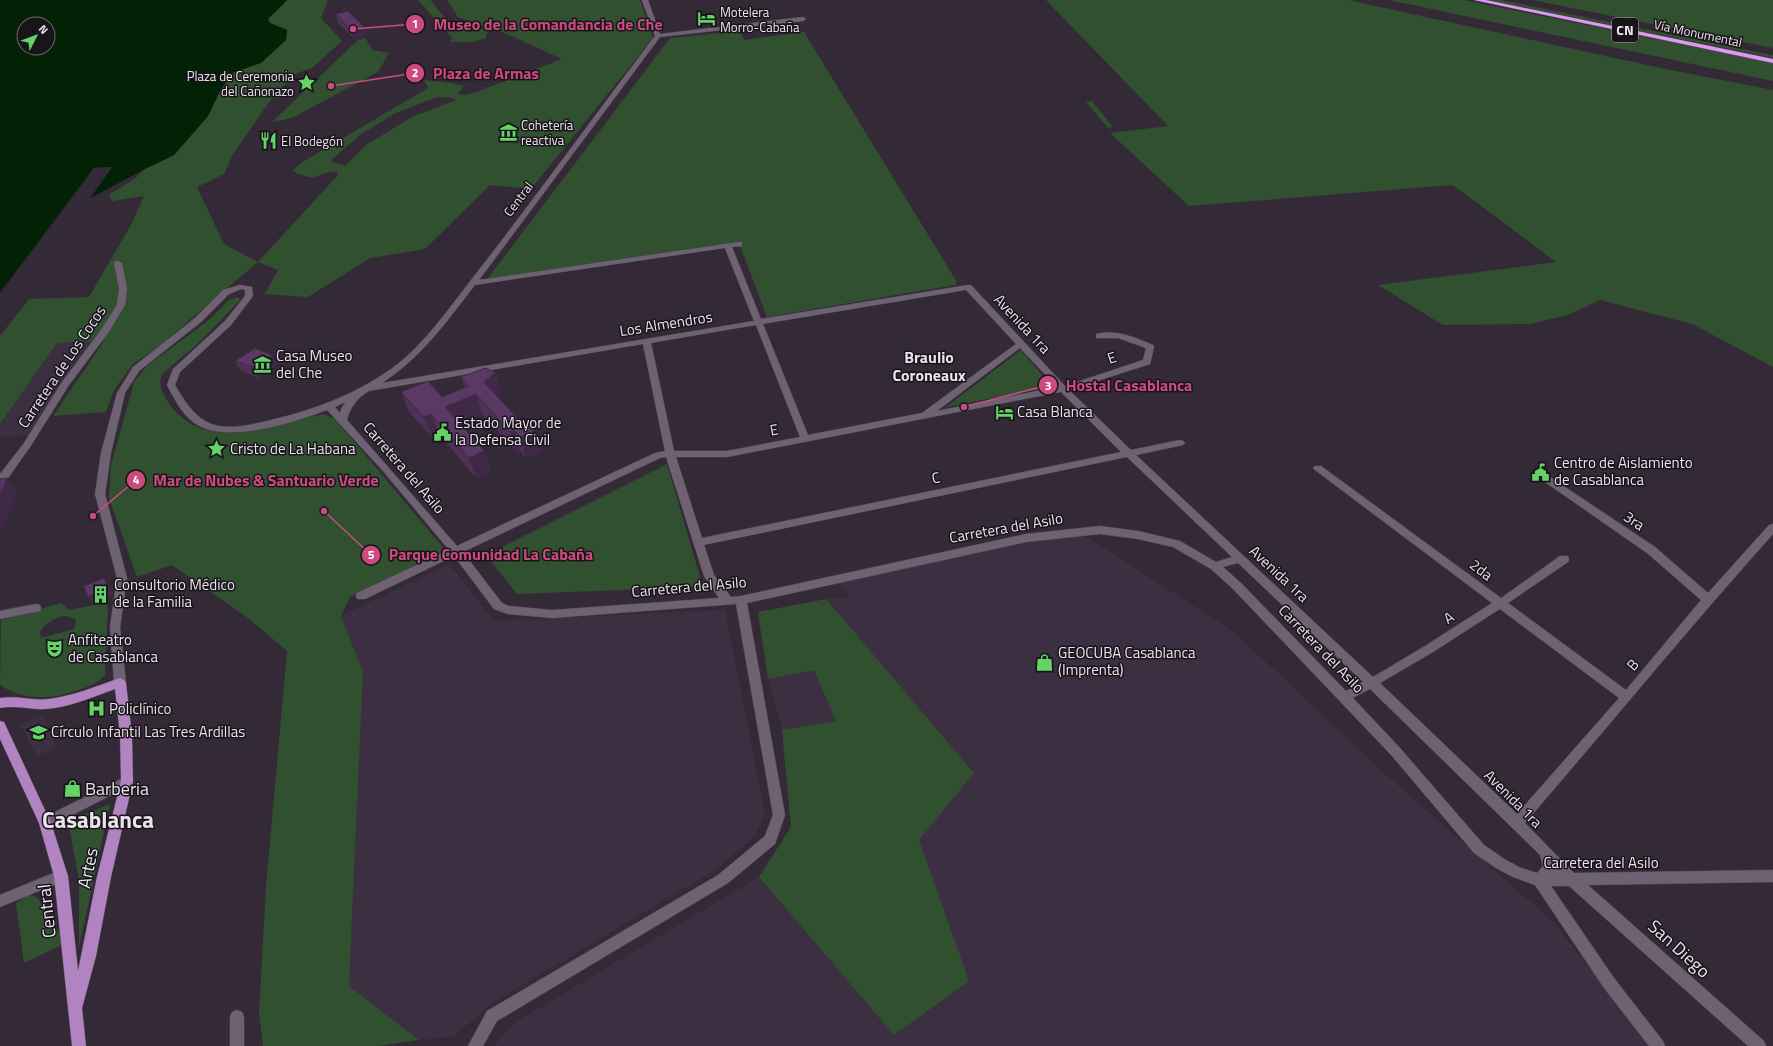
<svg xmlns="http://www.w3.org/2000/svg" width="1773" height="1046" font-family="'Titillium Web',sans-serif">
	<style>
		.built { fill: #3d2f42 }
		.green { fill: #305030; fill-rule: evenodd }
		.water { fill: #032205; fill-rule: evenodd }
		.pier { fill: #342a37 }
		.lines { fill: none; stroke-linecap: round; stroke-linejoin: round }
		.minor-casing { stroke: #524854; stroke-width: 1 }
		.major-casing { stroke: #524854; stroke-width: 1 }
		.highway-casing { stroke: #524854; stroke-width: 1 }
		.minor { fill: #6e6272; fill-rule: evenodd }
		.major { fill: #b283c1; fill-rule: evenodd }
		.highway { fill: #df99f5; fill-rule: evenodd }
		.wall { fill: #4e3157 }
		.shaded-wall { fill: #402847 }
		.building { fill: #5b3965; stroke: #402847 }
		.labels { text-anchor: middle; stroke-width: 3; stroke-linejoin: round; paint-order: stroke }
		.far-poi-label { font-size: 13px; fill: #eae3ec; stroke: #19141a; text-anchor: start }
		.far-street-label { font-size: 13px; fill: #eae3ec; stroke: #19141a }
		.shield { fill: #19141a; stroke: #aba5ad; stroke-width: 1 }
		.shield-label { font-size: 14px; font-weight: bold; fill: #eae3ec }
		.street-label { font-size: 15px; fill: #eae3ec; stroke: #19141a }
		.poi-label { font-size: 15px; fill: #eae3ec; stroke: #19141a; text-anchor: start }
		.neighbourhood-label { font-size: 16px; font-weight: bold; fill: #eae3ec; stroke: #19141a }
		.near-poi-label { font-size: 18px; fill: #eae3ec; stroke: #19141a; text-anchor: start }
		.near-street-label { font-size: 18px; fill: #eae3ec; stroke: #19141a }
		.near-district-label { font-size: 23px; font-weight: bold; fill: #eae3ec; stroke: #19141a }
		.leader { fill: none; stroke: #cc4b7f; stroke-width: 1.5 }
		.callout-dot { fill: #cc4b7f; stroke: #19141a; stroke-width: 1.5 }
		.mark-label { font-size: 12px; text-anchor: middle; font-weight: bold; fill: #fff }
		.callout-label { font-size: 16px; text-anchor: middle; font-weight: bold; fill: #cc4b7f; stroke: #19141a; stroke-width: 3; stroke-linejoin: round; paint-order: stroke }
	</style>
	<rect width="100%" height="100%" fill="#342a37"/>
	<!-- built -->
	<path class="built" d="M94,341L30,435L0,437V424L57,343Z
		M1079,532L1234,632L1384,773L1552,921L1653,1046H494L514,1023L759,877L791,827L781,724L768,679L758,612L849,596L836,579L1026,538Z
		M449,564L494,621L725,610L765,814L754,837L717,869L495,1001L454,1036L419,1040L349,986L363,672L341,616Z
		M44,716L56,747L37,756L20,724Z"/>
	<!-- green -->
	<path class="green" d="M287,0H328L321,18L342,41L312,68L292,75L291,81L282,87V92L279,98H272L233,154L224,174L197,187L224,244L258,262L338,175L337,172C328,170 322,176 314,177C306,178 298,173 292,171L304,161L428,88L424,80L451,83L464,86L458,93L462,95L474,93L562,59L500,31L494,30L487,33L486,38L472,42H450L452,38L418,0H431C443,19 451,22 470,32L486,28L458,17L447,0H640L653,38L531,189L490,185L425,249L370,258L308,297L265,294L278,270L258,262L158,347L133,364L114,390L106,412L53,416L104,341L57,343L0,424V336L29,299L89,297L131,225L144,196L112,201L109,195L137,177L143,170L174,155L208,116L221,89L234,72L261,63L286,40L287,30L270,23L268,19L277,11ZM437,97L453,98L456,100L412,117L366,145L345,166L330,161L360,135L394,114Z
		M1046,0H1348L1661,68L1773,90V367L1692,324L1600,300L1568,315L1530,324L1443,325L1378,285L1556,262L1453,185L1189,206L1110,133L1168,126Z
		M1389,0H1464L1773,63V81Z
		M1488,0H1501L1767,54L1773,55V58Z
		M1532,0H1773V48L1537,1Z
		M740,31L744,40L804,32L957,282L955,285L767,317L739,243L488,278L670,38Z
		M365,38L373,50L389,53L378,72L292,118L272,122L358,40Z
		M1092,101L1113,127L1108,128L1086,102Z
		M236,297L241,299L201,341L162,374C158,387 163,394 170,405C207,455 275,423 324,414L335,419L446,551L350,597L341,616L363,672L349,986L419,1040L378,1046H263L259,1013L266,887L287,651L248,618L172,565L137,577L109,498L111,465L134,382L147,366L209,320L229,300Z
		M1021,350L1052,387L946,407Z
		M385,439L400,456L391,460L377,443Z
		M667,464L703,587L517,594L486,555Z
		M826,599L974,773L919,840L969,981L894,1035L759,877L791,827L782,730L836,721L814,670L768,679L758,612Z
		M108,602L105,675C96,685 90,686 78,690C52,700 24,701 0,685L1,620L61,603L69,610ZM67,616L75,619L76,622L74,629L41,638L40,632C46,622 56,617 67,616Z
		M110,804L79,947V880L68,821Z
		M29,895L37,897L66,943L24,963L16,903Z"/>
	<!-- water -->
	<path class="water" d="M0,0H287L268,19L270,23L287,30L286,40L261,63L234,72L221,89L208,116L174,155L143,170L89,199L112,167L94,168L0,296ZM24,24H48V48H24Z"/>
	<!-- pier -->
	<path class="pier" d="M112,167L88,201L87,198L108,169H95L0,298V293L94,168Z"/>
	<g class="lines">
		<defs>
			<path id="minor" d="M642,0H648L660,34L803,17L806,19L803,21L660,37L479,280L739,242H742V246L732,247L761,319L968,285H971L1065,386L1143,360L1146,348L1118,338H1096V334C1116,329 1134,337 1153,345L1154,347L1150,364L1069,390L1131,450L1180,440L1183,441L1185,443L1183,445L1136,455L1373,677L1425,646L1492,603L1315,470L1313,468L1315,466H1321L1501,598L1560,556H1568L1569,559L1568,562L1508,603L1626,690L1701,600L1647,553L1535,475L1533,473L1535,471H1541L1655,547L1708,593L1769,525L1773,524V534C1688,629 1608,727 1525,823L1574,873L1773,870V882L1588,885L1764,1041L1766,1046H1748L1569,886H1551L1614,978L1663,1041L1665,1046H1649L1604,988L1535,885L1513,877L1496,868L1474,853L1392,756L1233,589L1211,569L1173,547L1138,539L1100,534L1026,542L747,603L785,815L775,844L728,883L497,1021L483,1046H468L487,1011L718,875L765,836L773,815L736,604L552,618L508,614L494,609L454,556L365,599H357L356,596L357,593L449,550L383,471L327,410C295,422 223,446 193,422C181,413 174,398 167,385L173,369L225,321L245,296V290L241,289L229,294L201,322L139,371L125,393L111,453L105,494L127,578L120,627L126,683L124,686L120,688L116,686L114,683L110,627L117,578L95,494L101,453L117,393L133,367L195,318L223,290L240,285L252,287L253,296L231,325L180,372L175,385C201,431 219,432 267,421C315,410 360,393 399,363C429,339 458,296 482,266C541,190 597,112 655,36ZM725,248L754,321L382,383C421,358 447,321 475,285ZM966,290L1016,344L922,413L808,435L763,324ZM756,325L800,437L727,451H674L651,343ZM643,344L665,451L655,453L457,546L347,420C350,407 358,397 369,391ZM1020,348L1057,387L937,411ZM1061,392L1121,452L702,538L676,457H727ZM346,402L342,407L340,413L335,407ZM666,457L704,576L719,598L552,610L509,606L502,603L463,552L660,458ZM1127,457L1232,557L1216,562L1180,541L1138,531L1100,526L1026,534L741,596L731,597L714,575L704,545ZM1238,563L1363,682L1346,691L1241,583L1223,567ZM1500,609L1619,698L1517,814L1380,683L1433,652ZM1370,689L1540,855L1543,866L1537,873L1521,868L1506,860L1484,845L1400,748L1353,698Z
				M115,261H118L122,263L127,288L125,305L108,333L69,385L30,447L8,478L0,480V474L24,443L62,382L101,330L117,305L119,288L114,263Z
				M36,604L40,605L41,608L40,611L0,619V611Z
				M127,776L131,777L133,781L131,785L49,827L45,829L41,827L39,823L41,819Z
				M61,870L66,872L68,876L66,880L0,907V895Z
				M237,1010L242,1012L244,1017V1046H230V1017L232,1012Z"/>
			<path id="major" d="M120,678L124,680L126,683L132,735L133,781L111,877L96,956L82,1008L86,1046H72L54,876L39,823L0,739V721L4,722L51,823L68,876L78,971L97,877L121,781L120,735L115,689C93,697 70,707 46,709C31,710 16,705 0,708V698C17,695 33,701 49,699C73,696 97,686 120,678Z"/>
			<path id="highway" d="M1474,0H1486L1773,59V63Z"/>
		</defs>
		<!-- minor casing -->
		<use href="#minor" class="minor-casing"/>
		<!-- major casing -->
		<use href="#major" class="major-casing"/>
		<!-- highway casing -->
		<use href="#highway" class="highway-casing"/>
		<!-- minor -->
		<use href="#minor" class="minor"/>
		<!-- major -->
		<use href="#major" class="major"/>
		<!-- highway -->
		<use href="#highway" class="highway"/>
	</g>
	<!-- wall -->
	<path class="wall" d="M336,14L364,27L367,35L354,38L338,23Z
		M272,355L277,365L258,378L241,371L235,361Z
		M461,377L502,393L498,396L540,451L526,458L520,451L517,452L482,414L460,424L484,451L491,472L476,478L439,434L432,437L409,412L401,392L442,397L465,388Z"/>
	<!-- shaded-wall -->
	<path class="shaded-wall" d="M364,27L367,35L354,38L351,30Z
		M272,355L277,365L258,378L253,367Z
		M496,372L502,393L491,402L484,382Z
		M476,394L482,414L452,427L445,407Z
		M431,414L439,434L432,437L424,417Z
		M514,430L520,451L517,452L510,432Z
		M534,431L540,451L526,458L520,437Z
		M484,451L491,472L476,478L469,458Z
		M7,478L18,492L3,527L0,528V494Z
		M104,578L109,584L113,595L93,604L88,597Z"/>
	<!-- building -->
	<path class="building" d="M348,11L364,27L351,30L336,14Z
		M255,348L272,355L253,367L235,361Z
		M485,368L496,372L484,382L521,422L524,420L534,431L520,437L514,430L510,432L476,394L445,407L484,451L469,458L431,414L424,417L401,392L428,381L442,397L469,386L461,377Z
		M7,478L0,494V479Z
		M104,578L108,588L88,597L84,586Z"/>
	<!-- icons -->
	<defs>
		<symbol id="hotel-bare" viewBox="-9 -9 18 18"><path d="M-6-4.5h1.5V1H6V5H4.5V3h-9V5H-6ZM-4 0a1.8 1.8 0 1 1 3.6 0ZM.5 0V-2.5h3Q6-2.5 6 0Z" fill="#64d468" stroke="#19141a" stroke-width="2.5" paint-order="stroke"/></symbol>
		<symbol id="sight-bare" viewBox="-9 -9 18 18"><path d="M0-6L1.8-2.2L6-1.7L2.9 1.2L3.7 5.4L0 3.3L-3.7 5.4L-2.9 1.2L-6-1.7L-1.8-2.2Z" fill="#64d468" stroke="#19141a" stroke-width="2.5" paint-order="stroke"/></symbol>
		<symbol id="museum-bare" viewBox="-9 -9 18 18"><path d="M0-6L6-3V-2H-6V-3ZM-5-1h2V3h-2ZM-1-1h2V3h-2ZM3-1h2V3H3ZM-6 4H6V6H-6Z" fill="#64d468" stroke="#19141a" stroke-width="2.5" paint-order="stroke"/></symbol>
		<symbol id="restaurant-bare" viewBox="-9 -9 18 18"><path d="M-5-6h1v4h1v-4h1v4h1v-4h1v5L-1.5 .5V6h-2V.5L-5-1ZM5-6V6H3V1.5H1.5Q1.5-4 5-6Z" fill="#64d468" stroke="#19141a" stroke-width="2.5" paint-order="stroke"/></symbol>
		<symbol id="civic-bare" viewBox="-9 -9 18 18"><path d="M-.6-6.5H3V-4.5H.6V-3L4-1V1h2V6H-6V1h2V-1L-.6-3ZM-1.2 2.5V6h2.4V2.5Z" fill="#64d468" stroke="#19141a" stroke-width="2.5" paint-order="stroke"/></symbol>
		<symbol id="building-bare" viewBox="-9 -9 18 18"><path d="M-4-6H4V6H1V3H-1V6H-4ZM-2.5-4.3h1.7v1.8h-1.7ZM.8-4.3h1.7v1.8H.8ZM-2.5-1h1.7V.8h-1.7ZM.8-1h1.7V.8H.8Z" fill="#64d468" stroke="#19141a" stroke-width="2.5" paint-order="stroke"/></symbol>
		<symbol id="theatre-bare" viewBox="-9 -9 18 18"><path d="M-5-5.5Q0-4 5-5.5V0Q5 5 0 6Q-5 5-5 0ZM-3.3-2.5H-1v1.5H-3.3ZM1-2.5H3.3v1.5H1ZM-2.8 1Q0 5.5 2.8 1Z" fill="#64d468" stroke="#19141a" stroke-width="2.5" paint-order="stroke"/></symbol>
		<symbol id="shop-bare" viewBox="-9 -9 18 18"><path d="M-5-2.5h2.3a2.7 3.5 0 0 1 5.4 0H5L5.5 6h-11ZM-1.5-2.5h3a1.5 2.3 0 0 0-3 0Z" fill="#64d468" stroke="#19141a" stroke-width="2.5" paint-order="stroke"/></symbol>
		<symbol id="hospital-bare" viewBox="-9 -9 18 18"><path d="M-5-5h3v3.5h4V-5h3V5h-3V1.5h-4V5h-3Z" fill="#64d468" stroke="#19141a" stroke-width="2.5" paint-order="stroke"/></symbol>
		<symbol id="school-bare" viewBox="-9 -9 18 18"><path d="M0-5L7-2L0 1L-7-2ZM-4 1L0 2.5L4 1V4Q0 6-4 4Z" fill="#64d468" stroke="#19141a" stroke-width="2.5" paint-order="stroke"/></symbol>
	</defs>
	<g fill-rule="evenodd">
		<use href="#hotel-bare" x="694" y="6" width="25" height="25"/>
		<use href="#sight-bare" x="294" y="70" width="25" height="25"/>
		<use href="#museum-bare" x="496" y="120" width="25" height="25"/>
		<use href="#restaurant-bare" x="256" y="128" width="25" height="25"/>
		<use href="#museum-bare" x="250" y="352" width="25" height="25"/>
		<use href="#hotel-bare" x="992" y="400" width="25" height="25"/>
		<use href="#civic-bare" x="430" y="420" width="25" height="25"/>
		<use href="#sight-bare" x="204" y="436" width="25" height="25"/>
		<use href="#civic-bare" x="1528" y="460" width="25" height="25"/>
		<use href="#building-bare" x="88" y="582" width="25" height="25"/>
		<use href="#theatre-bare" x="42" y="636" width="25" height="25"/>
		<use href="#shop-bare" x="1032" y="650" width="25" height="25"/>
		<use href="#hospital-bare" x="84" y="696" width="25" height="25"/>
		<use href="#school-bare" x="26" y="720" width="25" height="25"/>
		<use href="#shop-bare" x="60" y="776" width="25" height="25"/>
	</g>
	<g class="labels">
		<!-- far-poi labels -->
		<g class="far-poi-label">
			<text x="720" y="17">Motelera<tspan x="720" dy="15">Morro-Cabaña</tspan></text>
			<text x="294" y="81" text-anchor="end">Plaza de Ceremonia<tspan x="294" dy="15">del Cañonazo</tspan></text>
			<text x="521" y="130">Cohetería<tspan x="521" dy="15">reactiva</tspan></text>
			<text x="281" y="146">El Bodegón</text>
		</g>
		<!-- far-street labels -->
		<g class="far-street-label">
			<text transform="translate(1698 33) rotate(12)" y="5">Vía Monumental</text>
			<text transform="translate(518 199) rotate(-53)" y="5">Central</text>
		</g>
		<!-- shield labels -->
		<rect class="shield" x="1612" y="18" width="26" height="24" rx="3"/>
		<g class="shield-label">
			<text x="1625" y="35">CN</text>
		</g>
		<!-- street labels -->
		<g class="street-label">
			<text transform="translate(666 324) rotate(-9)" y="5">Los Almendros</text>
			<text transform="translate(1022 324) rotate(47)" y="5">Avenida 1ra</text>
			<text transform="translate(1112 358) rotate(-18)" y="5">E</text>
			<text transform="translate(62 367) rotate(-56)" y="5">Carretera de Los Cocos</text>
			<text transform="translate(774 430) rotate(-11)" y="5">E</text>
			<text transform="translate(404 468) rotate(49)" y="5">Carretera del Asilo</text>
			<text transform="translate(936 478) rotate(-12)" y="5">C</text>
			<text transform="translate(1634 521) rotate(34)" y="5">3ra</text>
			<text transform="translate(1006 528) rotate(-10)" y="5">Carretera del Asilo</text>
			<text transform="translate(1481 570) rotate(37)" y="5">2da</text>
			<text transform="translate(1279 574) rotate(43)" y="5">Avenida 1ra</text>
			<text transform="translate(689 587) rotate(-5)" y="5">Carretera del Asilo</text>
			<text transform="translate(1449 618) rotate(-32)" y="5">A</text>
			<text transform="translate(1321 649) rotate(46)" y="5">Carretera del Asilo</text>
			<text transform="translate(1633 665) rotate(-50)" y="5">B</text>
			<text transform="translate(1513 799) rotate(45)" y="5">Avenida 1ra</text>
			<text x="1601" y="868">Carretera del Asilo</text>
		</g>
		<!-- poi labels -->
		<g class="poi-label">
			<text x="276" y="361">Casa Museo<tspan x="276" dy="17">del Che</tspan></text>
			<text x="1017" y="417">Casa Blanca</text>
			<text x="455" y="428">Estado Mayor de<tspan x="455" dy="17">la Defensa Civil</tspan></text>
			<text x="230" y="454">Cristo de La Habana</text>
			<text x="1554" y="468">Centro de Aislamiento<tspan x="1554" dy="17">de Casablanca</tspan></text>
			<text x="114" y="590">Consultorio Médico<tspan x="114" dy="17">de la Familia</tspan></text>
			<text x="68" y="645">Anfiteatro<tspan x="68" dy="17">de Casablanca</tspan></text>
			<text x="1058" y="658">GEOCUBA Casablanca<tspan x="1058" dy="17">(Imprenta)</tspan></text>
			<text x="109" y="714">Policlínico</text>
			<text x="51" y="737">Círculo Infantil Las Tres Ardillas</text>
		</g>
		<!-- neighbourhood labels -->
		<g class="neighbourhood-label">
			<text x="929" y="363">Braulio<tspan x="929" dy="18">Coroneaux</tspan></text>
		</g>
		<!-- near-poi labels -->
		<g class="near-poi-label">
			<text x="85" y="795">Barberia</text>
		</g>
		<!-- near-street labels -->
		<g class="near-street-label">
			<text transform="translate(88 868) rotate(-78)" y="6">Artes</text>
			<text transform="translate(47 911) rotate(-96)" y="6">Central</text>
			<text transform="translate(1679 949) rotate(42)" y="6">San Diego</text>
		</g>
		<!-- near-district labels -->
		<g class="near-district-label">
			<text x="98" y="828">Casablanca</text>
		</g>
	</g>
	<!-- callouts -->
	<path class="leader" d="M353 29L415 24M331 86L415 73M964 407L1048 385M93 516L136 480M324 511L371 555"/>
	<g class="callout-dot">
		<circle cx="353" cy="29" r="4"/>
		<circle cx="331" cy="86" r="4"/>
		<circle cx="964" cy="407" r="4"/>
		<circle cx="93" cy="516" r="4"/>
		<circle cx="324" cy="511" r="4"/>
		<circle cx="415" cy="24" r="10"/>
		<circle cx="415" cy="73" r="10"/>
		<circle cx="1048" cy="385" r="10"/>
		<circle cx="136" cy="480" r="10"/>
		<circle cx="371" cy="555" r="10"/>
	</g>
	<g class="mark-label">
		<text x="415" y="28">1</text>
		<text x="415" y="77">2</text>
		<text x="1048" y="390">3</text>
		<text x="136" y="484">4</text>
		<text x="371" y="559">5</text>
	</g>
	<g class="callout-label">
		<text x="548" y="30">Museo de la Comandancia de Che</text>
		<text x="486" y="79">Plaza de Armas</text>
		<text x="1129" y="391">Hostal Casablanca</text>
		<text x="266" y="486">Mar de Nubes &amp; Santuario Verde</text>
		<text x="491" y="560">Parque Comunidad La Cabaña</text>
	</g>
	<!-- north arrow -->
	<g transform="translate(36 36) rotate(48)"><circle r="19" fill="#19141a" stroke="#6d676e"/>
	<path d="M0-3L7 15L0 10L-7 15Z" fill="#64d468"/>
	<text y="-6" font-size="11" font-weight="bold" text-anchor="middle" fill="#eae3ec">N</text>
	</g>
</svg>
